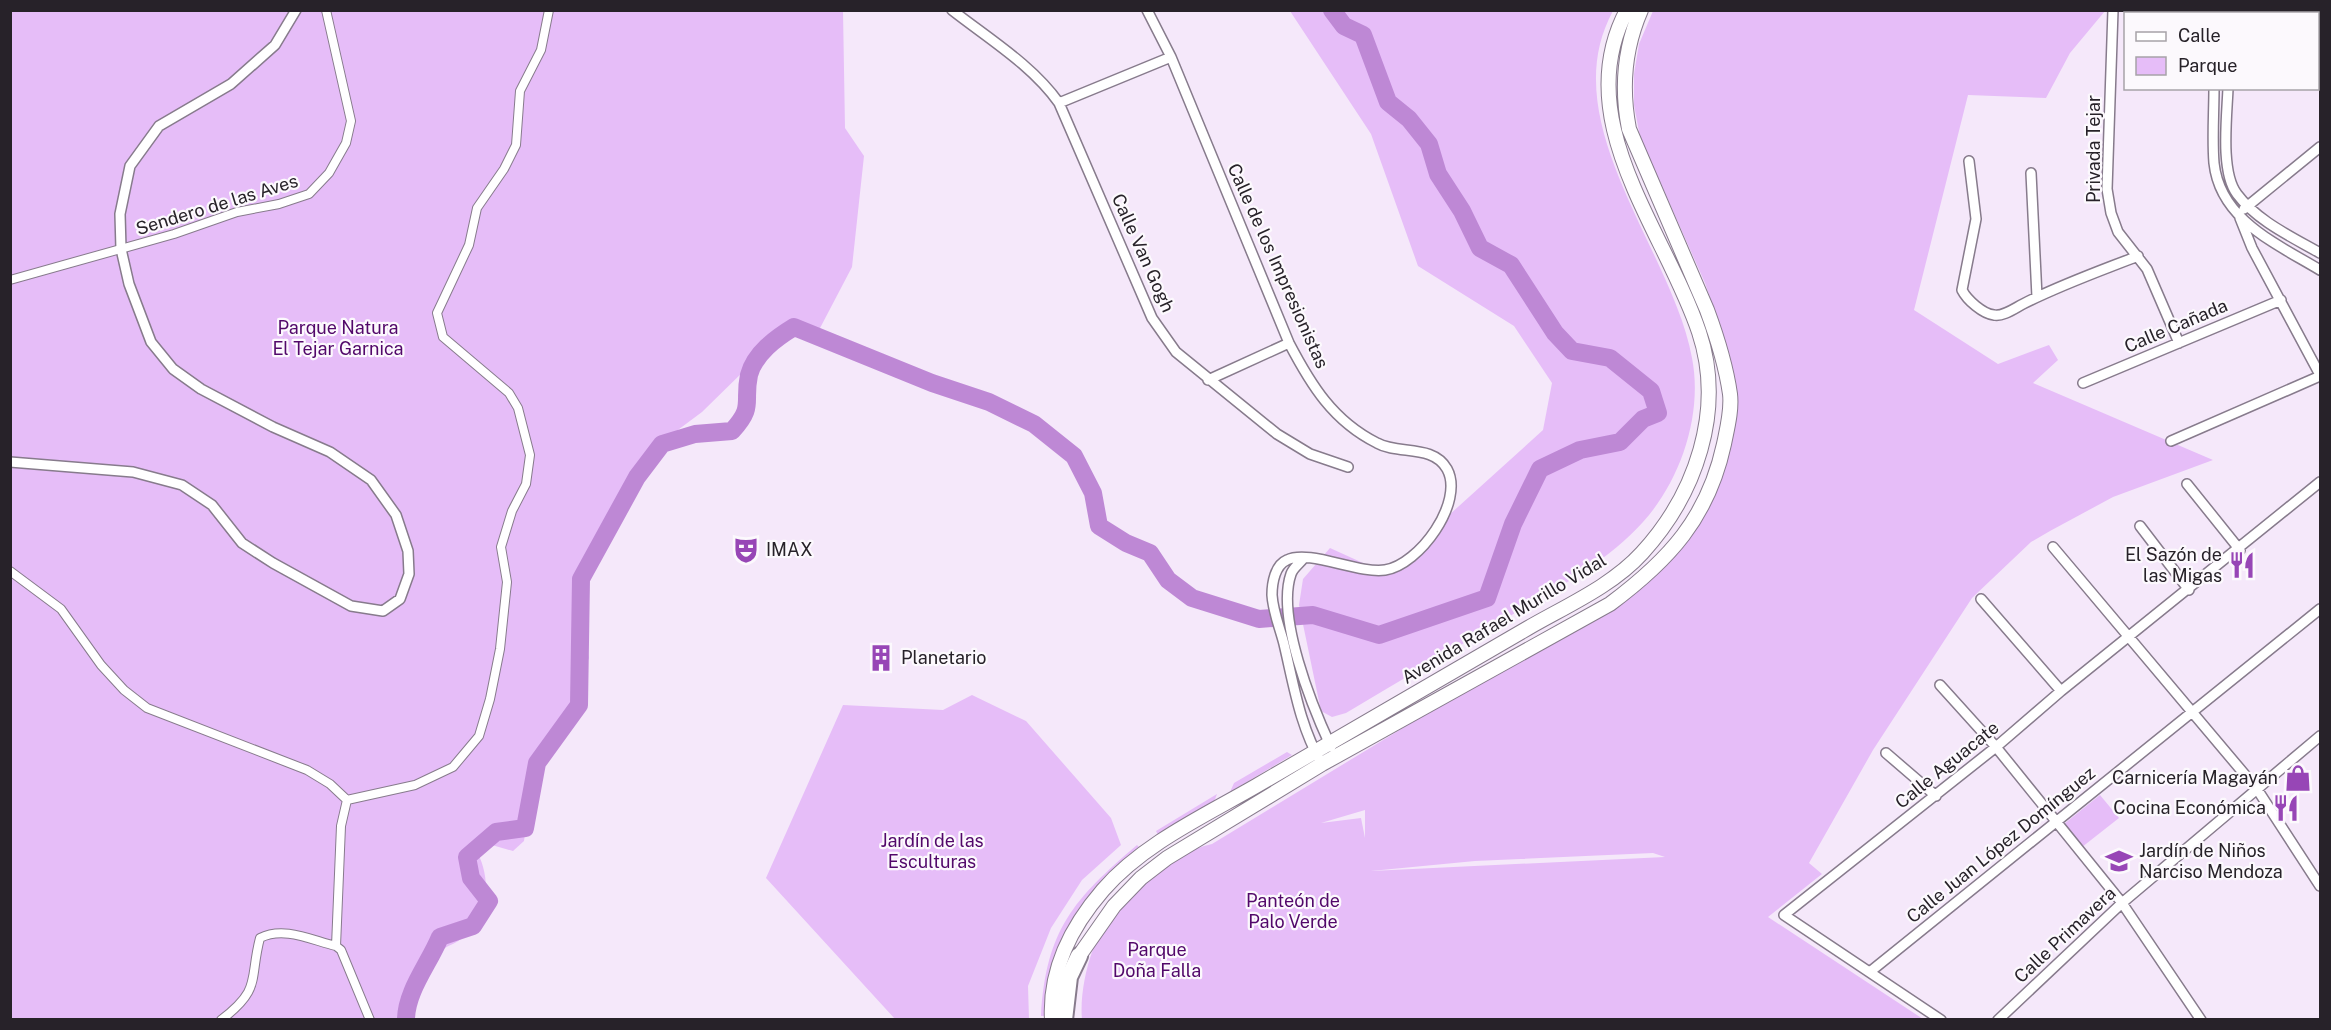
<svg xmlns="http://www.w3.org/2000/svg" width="2331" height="1030" font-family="'Public Sans',sans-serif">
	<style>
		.green { fill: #e6bdf8; fill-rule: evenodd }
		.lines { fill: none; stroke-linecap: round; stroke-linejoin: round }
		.river { stroke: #be88d5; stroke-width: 18 }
		.pedestrian-casing { stroke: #877b8c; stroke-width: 10 }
		.minor-casing { stroke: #877b8c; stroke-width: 12 }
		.secondary-casing { stroke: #877b8c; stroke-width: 16 }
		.trunk-casing { stroke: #877b8c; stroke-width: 20 }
		.pedestrian { stroke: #fff; stroke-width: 8 }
		.minor { stroke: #fff; stroke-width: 9 }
		.secondary { stroke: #fff; stroke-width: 14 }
		.trunk { stroke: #fff; stroke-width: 16 }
		.labels { text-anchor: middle; stroke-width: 4.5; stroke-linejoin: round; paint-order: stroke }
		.street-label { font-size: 18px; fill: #272229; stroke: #fcf9fd }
		.park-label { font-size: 18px; fill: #52086a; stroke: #fcf9fd }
		.poi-label { font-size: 18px; fill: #272229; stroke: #fcf9fd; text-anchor: start }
	</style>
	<rect width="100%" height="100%" fill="#f5e8fa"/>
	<!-- green -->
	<path class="green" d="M10,11H843L845,128L864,156L852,267L819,330L764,342L750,365L702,412L655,447L633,480L624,516L581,573L578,607L589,658L577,684L579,711L560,743L529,779V807L524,841L513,851L485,843L475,848C493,879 489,916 461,939C455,944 446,946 441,951C426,967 415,991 403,1009V1019H11Z
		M1290,11H1613C1552,122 1673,251 1692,358C1703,414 1681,480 1643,522C1606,563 1557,588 1510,616C1455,648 1400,681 1346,713L1332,717L1321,711L1299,605L1303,579L1330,548L1385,573L1543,430L1552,383L1514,326L1418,266L1371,134Z
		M1653,11H2105L2070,53L2046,98L1968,95L1914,310L1998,364L2049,345L2058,360L2033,383L2213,460L2113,497L2050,531L2031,542L1972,598L1873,750L1809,863L1822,874L1768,917L1923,1019L1082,1020C1080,998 1085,972 1092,952C1107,912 1171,852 1212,844L1630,590L1700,512L1732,388L1730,356L1705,283L1640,137L1634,105V74L1639,44ZM1365,810V838L1361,818L1321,823ZM1653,853L1665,857L1371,871L1475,861Z
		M972,695L1026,721L1111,818L1121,845L1082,880L1051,928L1028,986L1029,1019H895L766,878L843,705L943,710Z
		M1287,752L1292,755L1230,792L1234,783Z
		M1217,794L1214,802L1158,835L1156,831Z
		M2100,795L2119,818L2077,851L2059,828Z
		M1137,845L1140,848C1079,900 1053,935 1045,1016H1041C1046,929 1074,899 1137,845Z"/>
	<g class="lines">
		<!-- river -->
		<path class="river" d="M406,1020C406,991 429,964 440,937L473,926L489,901L471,878L467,857L496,832L525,828L537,763L579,705L581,579L637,477L662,444L695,434L732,431C755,406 743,403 749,375C755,353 776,338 794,327L932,383L989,402L1034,424L1074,456L1093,493L1099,526L1126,543L1150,553L1168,580L1192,598L1259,619L1313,615L1379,635L1487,598L1513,524L1540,469L1580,450L1620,442L1643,419L1658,413L1651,391L1610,358L1572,351L1555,333L1511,265L1480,248L1462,211L1438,174L1429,144L1409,119L1388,102L1363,35L1344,26L1332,10"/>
		<defs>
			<path id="pedestrian" d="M10,280L174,234L237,212L279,204L309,194L329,173L346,143L351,121L326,10
				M10,571L61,609L101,665L124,690L147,708L307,770L330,784L347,800
				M347,800L415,785L453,767L479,736L490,699L500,649L507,582L501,547L512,511L526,484L530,455L518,408L509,393L443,337L437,313L469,245L477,208L504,169L516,145L520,91L541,50L549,10
				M347,800L341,826L336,946L341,950L370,1020
				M221,1020C262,989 249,980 260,938C284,926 311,940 336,946"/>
			<path id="minor" d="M952,10C989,39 1032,65 1059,103L1152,318L1176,352L1277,434L1310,454L1348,467
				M1147,10L1171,57L1289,343C1311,385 1333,421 1377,443C1398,455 1433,444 1447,469C1465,502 1419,565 1385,570C1358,574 1309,549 1287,560C1275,565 1272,583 1272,595C1273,612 1280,628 1284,644C1294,686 1300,727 1322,764
				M2113,10L2107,189L2111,213L2118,232L2147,269L2179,343
				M2215,14V10
				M2229,14V10
				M2214,88C2214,113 2212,139 2214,163C2220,220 2277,244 2320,270
				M2228,88C2227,116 2220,172 2237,194C2257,221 2292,237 2320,253
				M1059,103L1171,57
				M1969,161L1976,219L1962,290C1967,300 1983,314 1994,315C2003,317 2015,308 2023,304C2060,285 2100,271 2138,256
				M2031,173L2037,297
				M2244,209L2320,147
				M2240,218L2252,248L2320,375
				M1208,380L1289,343
				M2083,383L2281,300
				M2171,441L2320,376
				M10,462L133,472L182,485L212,505L242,543L273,563L351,606L383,611L400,599L409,574L408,551L396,515L371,480L330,452L273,427L201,389L173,369L151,342L129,284L121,249L120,214L130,166L159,126L231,84L275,45L296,10
				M2187,484L2240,550
				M2140,526L2189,590
				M2053,547L2257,789L2320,886
				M1303,559C1299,564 1293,568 1291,574C1276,617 1312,706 1331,747
				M1981,599L2061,691
				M1940,685L1996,747L2122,903L2201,1020
				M1886,753L1936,796
				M1871,971L2320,609
				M1941,1020L1784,915L1996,747L2061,691L2320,482
				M1998,1020L2122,903L2320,736"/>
			<path id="secondary" d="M1079,956L1114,906L1141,878L1167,858L1322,764L1610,604C1669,560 1708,518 1724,444C1727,429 1732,410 1730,394C1726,366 1717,337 1707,310L1629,129C1621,88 1624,49 1641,10
				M1052,1020C1049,969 1071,927 1103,890C1143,844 1204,816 1256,786C1346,733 1437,681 1528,628C1566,606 1612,586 1642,553C1696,494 1725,410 1699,332C1665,230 1568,120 1627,10"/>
			<path id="trunk" d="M1064,1020L1069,977L1079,956"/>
		</defs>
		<!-- pedestrian casing -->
		<use href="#pedestrian" class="pedestrian-casing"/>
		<!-- minor casing -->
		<use href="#minor" class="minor-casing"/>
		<!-- secondary casing -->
		<use href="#secondary" class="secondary-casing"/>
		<!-- trunk casing -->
		<use href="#trunk" class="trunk-casing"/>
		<!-- pedestrian -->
		<use href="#pedestrian" class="pedestrian"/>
		<!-- minor -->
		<use href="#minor" class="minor"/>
		<!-- secondary -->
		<use href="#secondary" class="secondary"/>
		<!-- trunk -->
		<use href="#trunk" class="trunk"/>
	</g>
	<!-- icons -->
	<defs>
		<symbol id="theatre-bare" viewBox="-9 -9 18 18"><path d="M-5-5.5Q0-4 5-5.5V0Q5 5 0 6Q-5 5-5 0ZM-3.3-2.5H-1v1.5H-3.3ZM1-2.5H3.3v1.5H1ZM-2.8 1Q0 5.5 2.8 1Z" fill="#9746b6" stroke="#fcf9fd" stroke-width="2.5" paint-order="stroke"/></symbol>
		<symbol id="restaurant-bare" viewBox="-9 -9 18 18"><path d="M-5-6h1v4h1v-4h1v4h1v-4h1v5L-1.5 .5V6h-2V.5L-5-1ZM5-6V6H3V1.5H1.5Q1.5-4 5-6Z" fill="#9746b6" stroke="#fcf9fd" stroke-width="2.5" paint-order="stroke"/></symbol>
		<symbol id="building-bare" viewBox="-9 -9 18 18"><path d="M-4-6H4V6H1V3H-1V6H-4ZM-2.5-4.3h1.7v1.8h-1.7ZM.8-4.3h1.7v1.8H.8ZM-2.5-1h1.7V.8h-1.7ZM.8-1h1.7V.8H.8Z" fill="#9746b6" stroke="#fcf9fd" stroke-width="2.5" paint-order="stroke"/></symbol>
		<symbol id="shop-bare" viewBox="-9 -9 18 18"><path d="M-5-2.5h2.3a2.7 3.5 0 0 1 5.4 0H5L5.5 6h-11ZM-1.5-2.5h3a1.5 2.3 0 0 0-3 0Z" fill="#9746b6" stroke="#fcf9fd" stroke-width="2.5" paint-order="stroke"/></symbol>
		<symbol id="school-bare" viewBox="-9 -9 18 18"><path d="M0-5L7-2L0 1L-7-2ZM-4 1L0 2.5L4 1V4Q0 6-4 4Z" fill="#9746b6" stroke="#fcf9fd" stroke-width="2.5" paint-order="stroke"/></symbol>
	</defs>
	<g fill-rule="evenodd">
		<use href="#theatre-bare" x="727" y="531" width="38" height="38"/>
		<use href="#restaurant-bare" x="2223" y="546" width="38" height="38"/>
		<use href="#building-bare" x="862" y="639" width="38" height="38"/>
		<use href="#shop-bare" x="2279" y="759" width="38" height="38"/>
		<use href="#restaurant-bare" x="2267" y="789" width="38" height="38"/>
		<use href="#school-bare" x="2100" y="842" width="38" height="38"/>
	</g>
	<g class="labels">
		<!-- street labels -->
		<g class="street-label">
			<text transform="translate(2094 149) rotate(-90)" y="6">Privada Tejar</text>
			<text transform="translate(217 205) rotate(-17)" y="6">Sendero de las Aves</text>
			<text transform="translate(1143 253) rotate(66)" y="6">Calle Van Gogh</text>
			<text transform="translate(1278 266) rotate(66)" y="6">Calle de los Impresionistas</text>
			<text transform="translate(2176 326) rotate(-23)" y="6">Calle Cañada</text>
			<text transform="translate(1504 619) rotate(-31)" y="6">Avenida Rafael Murillo Vidal</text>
			<text transform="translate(1947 765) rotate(-39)" y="6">Calle Aguacate</text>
			<text transform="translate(2001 845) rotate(-39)" y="6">Calle Juan López Domínguez</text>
			<text transform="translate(2065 935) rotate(-43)" y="6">Calle Primavera</text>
		</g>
		<!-- park labels -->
		<g class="park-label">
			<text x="338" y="334">Parque Natura<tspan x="338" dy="21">El Tejar Garnica</tspan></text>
			<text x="932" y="847">Jardín de las<tspan x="932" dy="21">Esculturas</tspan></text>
			<text x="1293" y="907">Panteón de<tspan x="1293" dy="21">Palo Verde</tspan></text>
			<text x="1157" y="956">Parque<tspan x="1157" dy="21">Doña Falla</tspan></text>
		</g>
		<!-- poi labels -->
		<g class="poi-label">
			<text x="766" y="556">IMAX</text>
			<text x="2222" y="561" text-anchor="end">El Sazón de<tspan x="2222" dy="21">las Migas</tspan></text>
			<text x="901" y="664">Planetario</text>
			<text x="2278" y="784" text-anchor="end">Carnicería Magayán</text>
			<text x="2266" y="814" text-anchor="end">Cocina Económica</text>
			<text x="2139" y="857">Jardín de Niños<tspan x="2139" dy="21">Narciso Mendoza</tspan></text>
		</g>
	</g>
	<!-- border -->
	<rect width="2331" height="1030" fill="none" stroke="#272229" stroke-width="24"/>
	<!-- legend -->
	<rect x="2124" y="12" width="195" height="78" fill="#fcf9fd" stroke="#a7a3a8" stroke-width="1.5"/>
	<rect x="2136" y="32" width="30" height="9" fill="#ffffff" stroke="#a7a3a8" stroke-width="1.5"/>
	<text x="2178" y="42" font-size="18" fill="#272229">Calle</text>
	<rect x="2136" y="57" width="30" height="18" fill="#e6bdf8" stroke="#a7a3a8" stroke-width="1.5"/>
	<text x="2178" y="72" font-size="18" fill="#272229">Parque</text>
</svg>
